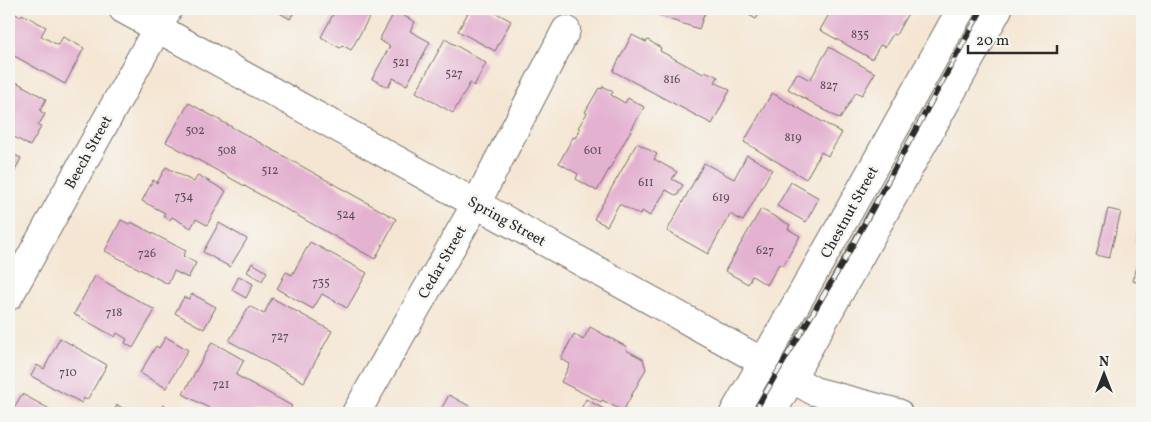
<svg xmlns="http://www.w3.org/2000/svg" width="1151" height="422" font-family="Vollkorn,serif">
	<style>
		.building { fill: #e4b2d1 }
		.lines { fill: none; stroke-linecap: round; stroke-linejoin: round }
		.minor-casing { stroke: #726c66; stroke-width: 30 }
		.tertiary-casing { stroke: #726c66; stroke-width: 30 }
		.minor { stroke: #fff; stroke-width: 28 }
		.tertiary { stroke: #fff; stroke-width: 28 }
		.rail-casing { stroke: #2b2b2b; stroke-width: 5.5 }
		.rail { stroke: #f6f6f2; stroke-width: 4; stroke-dasharray: 11; stroke-linecap: butt }
		.labels { text-anchor: middle; stroke-width: 5; stroke-linejoin: round; paint-order: stroke }
		.number-label { font-size: 12px; fill: #594d54 }
		.street-label { font-size: 15px; fill: #2b2b2b; stroke: #f6f6f2 }
	</style>
	<rect width="100%" height="100%" fill="#f6f6f2"/>
	<filter id="ink" filterUnits="userSpaceOnUse"><feTurbulence type="fractalNoise" baseFrequency=".02" numOctaves="2"/><feDisplacementMap in="SourceGraphic" scale="10" xChannelSelector="R" yChannelSelector="G"/><feConvolveMatrix kernelMatrix="1 2 1 2 8 2 1 2 1" color-interpolation-filters="sRGB"/></filter>
	<filter id="wash" filterUnits="userSpaceOnUse"><feTurbulence type="fractalNoise" baseFrequency=".0096" numOctaves="4" result="noise"/><feDisplacementMap in="SourceGraphic" scale="20" xChannelSelector="R" yChannelSelector="G"/><feGaussianBlur stdDeviation="1.12" result="paint"/><feColorMatrix in="noise" values="0 0 0 0 0 0 0 0 0 0 0 0 0 0 0 0 0 1.4 0 .05"/><feComposite in="paint" operator="in"/></filter>
	<g filter="url(#wash)">
		<rect width="100%" height="100%" fill="#f5e6d3"/>
		<g id="blocks">
			<!-- building -->
			<path class="building" d="M273,9H296L290,19Z
				M336,9H374L351,50L342,45L340,48L321,37Z
				M470,9H489L511,21L495,51L458,31Z
				M662,9H706L699,29L659,16Z
				M738,9H762L756,19Z
				M832,9H900L908,13L896,35L893,34L885,47L880,45L872,59L820,30Z
				M9,11L21,17L22,14L46,27L41,36L58,45L63,37L84,48L65,84L9,53Z
				M395,11L415,22L410,31L430,42L407,85L393,78L388,87L372,79L390,46L379,40Z
				M632,35L646,42L648,40L661,48L660,51L703,74L705,71L718,77L715,82L730,90L712,124L613,71Z
				M445,39L486,63L474,86L470,83L453,113L416,92Z
				M829,47L875,73L862,95L856,92L840,119L788,89L797,73L810,80Z
				M9,78L46,99L40,111L45,114L38,126L41,127L30,146L9,134Z
				M603,86L613,92L611,95L625,103L628,98L644,107L597,191L576,179L578,174L559,163L573,137L575,138L580,129L578,128L587,113L585,112L599,88L602,89Z
				M772,93L842,133L828,156L821,152L806,179L744,142Z
				M189,103L396,219L375,259L166,142Z
				M637,143L657,154L654,159L677,172L672,179L683,185L677,196L666,190L650,216L642,211L640,215L619,204L607,226L594,219Z
				M9,152L21,158L14,173L9,171Z
				M747,155L772,169L743,221L730,214L708,254L667,231L704,163L734,179Z
				M166,167L194,182L198,175L226,191L207,225L196,219L191,228L172,217L170,220L163,216L165,213L142,201L153,180L157,183Z
				M791,182L819,198L806,222L777,206Z
				M761,209L790,225L788,229L800,236L783,266L779,264L767,285L752,276L748,284L725,271Z
				M1108,209L1121,212L1109,258L1096,255Z
				M1142,217V245L1135,243Z
				M121,220L129,224L131,222L186,251L183,256L196,263L188,278L174,271L168,284L105,251Z
				M219,223L247,239L230,267L203,252Z
				M310,242L367,273L347,308L322,294L313,309L277,289L286,272L292,275Z
				M1142,249V284L1133,281Z
				M252,263L267,272L262,281L247,272Z
				M95,276L155,310L133,348L125,343L127,339L117,333L115,337L74,314Z
				M239,276L253,284L246,298L232,290Z
				M192,294L216,307L204,329L175,313L184,297L189,299Z
				M272,298L332,331L304,382L229,341L249,306L264,314Z
				M590,327L627,347L626,350L643,359L646,369L623,411L602,400L601,402L561,382L570,364L561,359L574,334L583,340Z
				M166,337L188,350L166,388L140,373L156,346L159,348Z
				M60,338L107,365L87,400L84,398L82,403L31,376L37,365L44,369Z
				M212,342L244,360L236,375L292,406L288,413H218L183,394Z
				M22,394L57,413H11Z
				M449,395L482,413H439Z
				M586,399L611,413H579Z
				M117,405L131,413H113Z
				M163,405L177,413H158Z"/>
		</g>
	</g>
	<g filter="url(#ink)">
		<use href="#blocks" fill-opacity="0" stroke="#726c66" stroke-width="1"/>
		<g class="lines">
			<defs>
				<path id="minor" d="M123,9L763,362L814,391L898,413
					M9,296L168,9
					M356,413L476,204L566,30"/>
				<path id="tertiary" d="M734,413L849,211L961,9
					M772,413L998,9"/>
			</defs>
			<!-- minor casing -->
			<use href="#minor" class="minor-casing"/>
			<!-- tertiary casing -->
			<use href="#tertiary" class="tertiary-casing"/>
			<!-- minor -->
			<use href="#minor" class="minor"/>
			<!-- tertiary -->
			<use href="#tertiary" class="tertiary"/>
			<defs>
				<path id="rail" d="M754,413L778,371L844,261L982,9"/>
			</defs>
			<!-- rail casing -->
			<use href="#rail" class="rail-casing"/>
			<!-- rail -->
			<use href="#rail" class="rail"/>
		</g>
	</g>
	<g class="labels">
		<!-- number labels -->
		<g class="number-label">
			<text x="860" y="38">835</text>
			<text x="401" y="66">521</text>
			<text x="454" y="77">527</text>
			<text x="672" y="83">816</text>
			<text x="829" y="89">827</text>
			<text x="195" y="134">502</text>
			<text x="793" y="141">819</text>
			<text x="227" y="154">508</text>
			<text x="593" y="154">601</text>
			<text x="270" y="174">512</text>
			<text x="646" y="186">611</text>
			<text x="184" y="200">734</text>
			<text x="721" y="201">619</text>
			<text x="346" y="218">524</text>
			<text x="765" y="254">627</text>
			<text x="147" y="257">726</text>
			<text x="321" y="286">735</text>
			<text x="114" y="316">718</text>
			<text x="280" y="340">727</text>
			<text x="68" y="376">710</text>
			<text x="221" y="388">721</text>
		</g>
		<!-- street labels -->
		<g class="street-label">
			<text transform="translate(88 152) rotate(-61)" y="5">Beech Street</text>
			<text transform="translate(849 212) rotate(-61)" y="5">Chestnut Street</text>
			<text transform="translate(507 221) rotate(29)" y="5">Spring Street</text>
			<text transform="translate(442 262) rotate(-60)" y="5">Cedar Street</text>
		</g>
	</g>
	<!-- margin -->
	<rect width="1151" height="422" fill="none" stroke="#f6f6f2" stroke-width="30"/>
	<!-- north arrow -->
	<g transform="translate(1104 374)" stroke="#f6f6f2" stroke-width="4" paint-order="stroke">
	<path d="M0-4L9 19L0 12L-9 19Z" fill="#2b2b2b"/>
	<text y="-8" font-size="14" font-weight="bold" text-anchor="middle" fill="#2b2b2b">N</text>
	</g>
	<!-- scale -->
	<path d="M968 45v8h89v-8" fill="none" stroke="#2b2b2b" stroke-width="2.5"/>
	<text x="976" y="45" font-size="15" fill="#2b2b2b" stroke="#f6f6f2" stroke-width="4" paint-order="stroke">20 m</text>
</svg>
